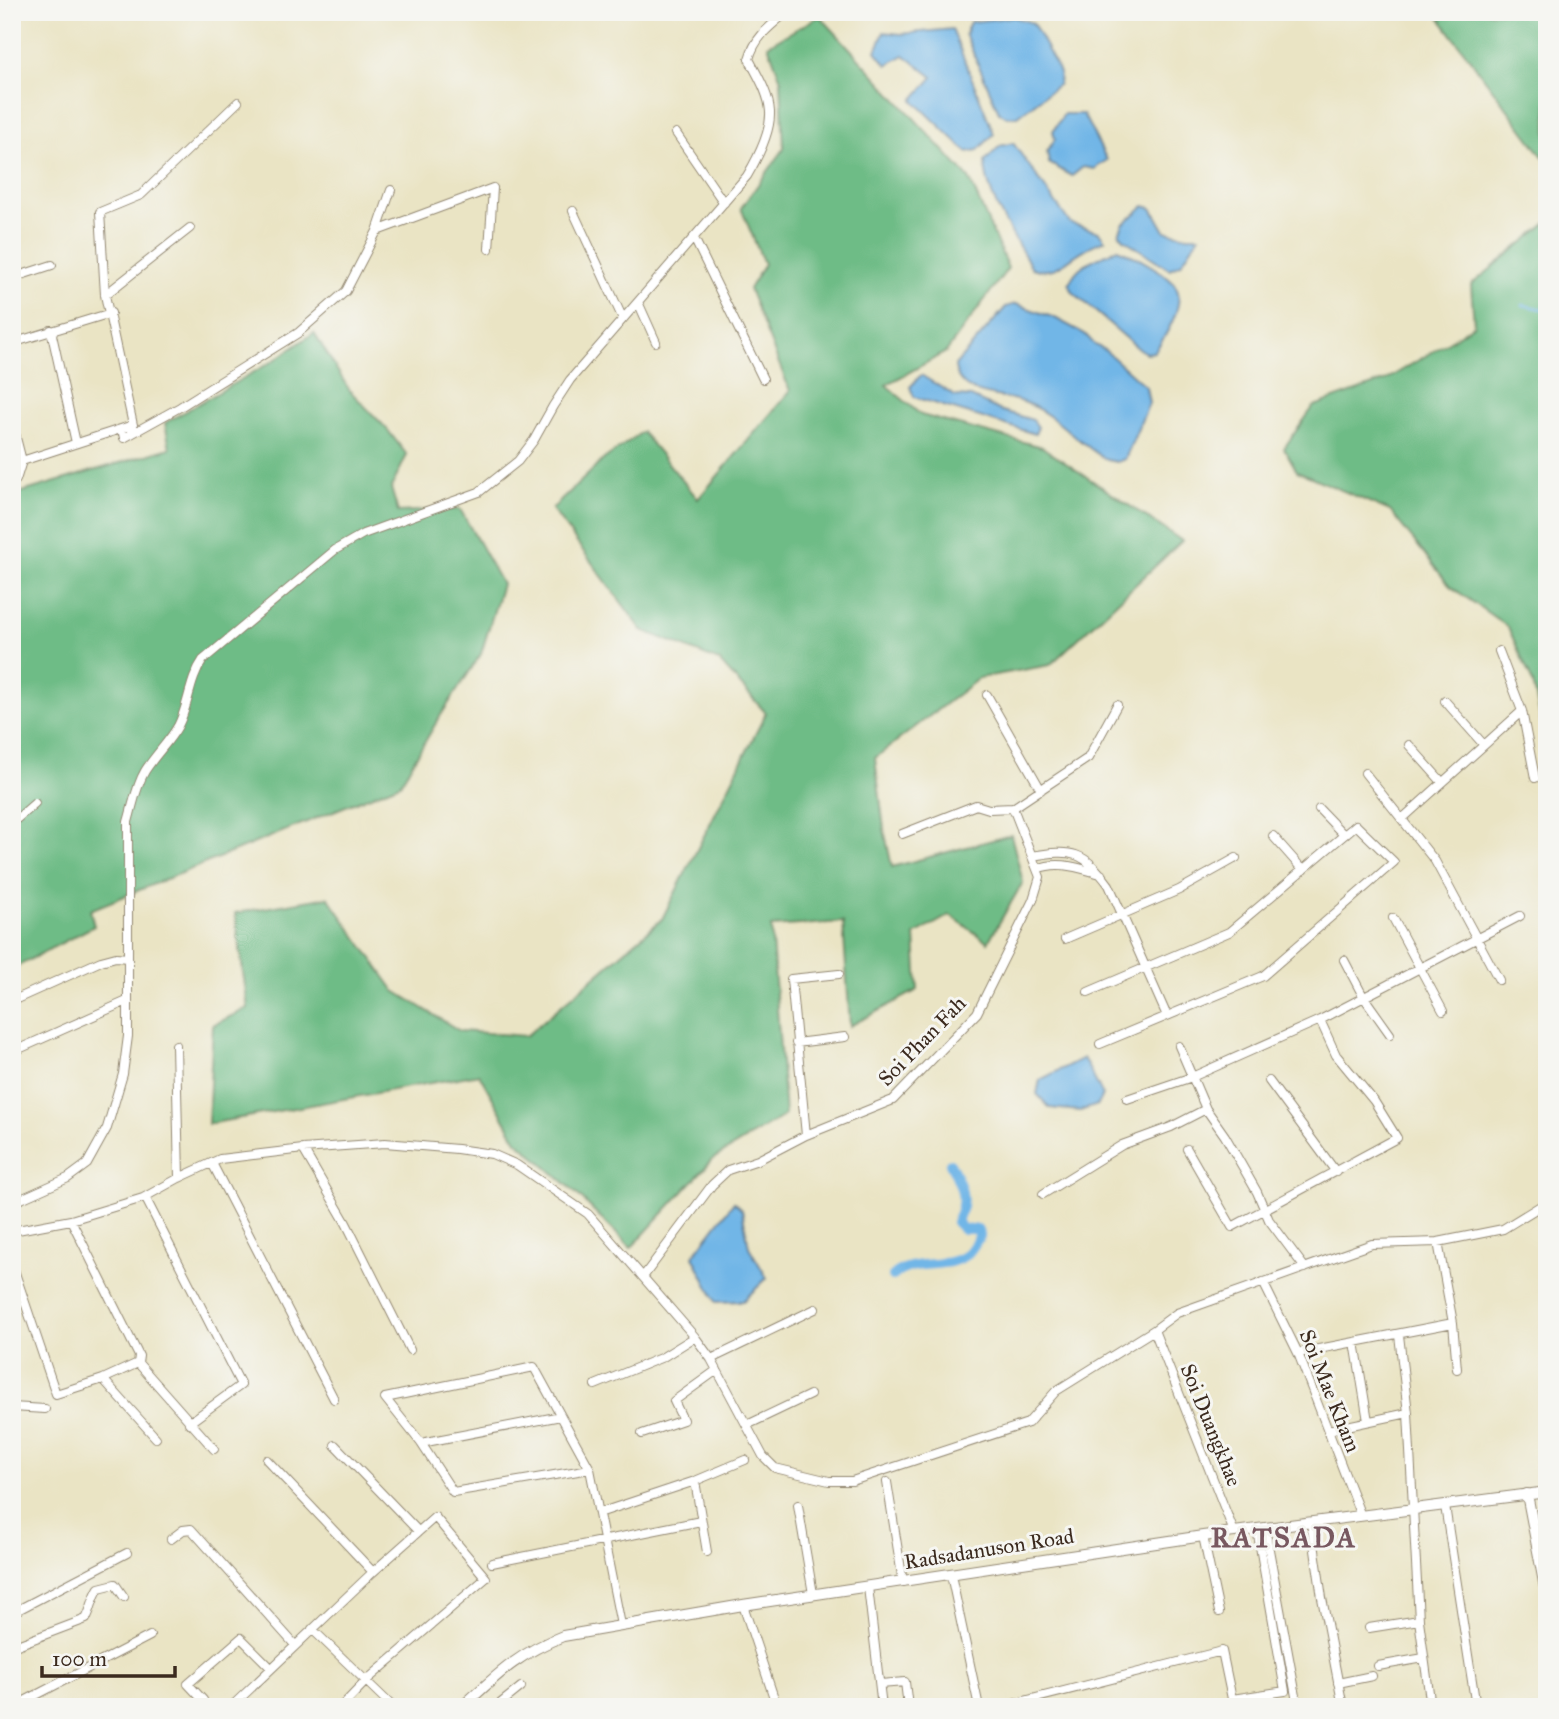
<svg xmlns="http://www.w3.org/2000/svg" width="1559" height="1719" font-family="'IM FELL Great Primer',serif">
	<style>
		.forest { fill: #6ebc86; stroke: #547352; stroke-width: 2 }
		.water { fill: #71b6e7; stroke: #567082; stroke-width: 2 }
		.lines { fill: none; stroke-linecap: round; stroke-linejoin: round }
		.stream { stroke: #71b6e7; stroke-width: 2.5 }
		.canal { stroke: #71b6e7; stroke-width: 10 }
		.minor-casing { stroke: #928771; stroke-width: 10 }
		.tertiary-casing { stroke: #928771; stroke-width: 12 }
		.minor { stroke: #fff; stroke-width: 8 }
		.tertiary { stroke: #fff; stroke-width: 10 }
		.labels { text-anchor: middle; stroke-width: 6; stroke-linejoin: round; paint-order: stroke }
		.street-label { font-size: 21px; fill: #3b2a1e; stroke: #f6f6f2 }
		.district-label { font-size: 28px; font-weight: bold; letter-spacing: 2px; fill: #785860; stroke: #f6f6f2 }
	</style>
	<rect width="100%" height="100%" fill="#f6f6f2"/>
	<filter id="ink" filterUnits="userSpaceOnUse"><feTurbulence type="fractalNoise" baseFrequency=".0143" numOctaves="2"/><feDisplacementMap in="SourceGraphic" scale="14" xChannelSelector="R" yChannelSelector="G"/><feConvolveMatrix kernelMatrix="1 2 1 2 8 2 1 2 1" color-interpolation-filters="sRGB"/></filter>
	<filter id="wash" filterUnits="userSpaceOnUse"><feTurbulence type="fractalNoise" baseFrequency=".00686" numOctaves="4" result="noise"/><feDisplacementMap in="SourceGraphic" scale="28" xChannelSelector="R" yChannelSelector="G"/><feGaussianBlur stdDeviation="1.57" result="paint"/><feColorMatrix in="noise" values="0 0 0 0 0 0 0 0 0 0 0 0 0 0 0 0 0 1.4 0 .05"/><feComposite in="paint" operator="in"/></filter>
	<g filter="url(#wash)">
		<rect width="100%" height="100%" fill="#eae4c4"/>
		<!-- forest -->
		<path class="forest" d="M1435,12H1547V162Z
			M820,16L969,178L1008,268L946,352L886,385L921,415L1042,447L1182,541L1050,665L979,678L875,758L884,829L892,867L1011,835L1023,882L988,942L950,915L915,935L918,990L850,1026L843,922L771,927L785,1115L713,1159L631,1248L574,1191L517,1141L479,1074L208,1124L213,1025L248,1008L235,913L328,897L395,991L460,1031L526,1036L662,919L766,713L719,661L642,630L552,509L604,459L642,432L698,499L790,391L749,289L764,264L741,208L784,149L781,80L768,45Z
			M1547,223V748L1533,683L1508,627L1450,586L1390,511L1297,471L1284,448L1314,406L1384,381L1450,341L1474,324L1471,285Z
			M314,333L350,391L386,428L407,455L391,488L398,512L460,509L502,584L481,654L439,718L400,784L90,910L94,926L12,969V640L14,639L12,495L170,448L165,423L273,361Z"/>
		<!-- water -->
		<path class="water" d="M1013,17L1033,23L1060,73L1059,84L1018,116L1007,117L999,112L965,34L970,22Z
			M952,29L994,134L978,150L967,152L913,100L933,77L904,55L887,65L876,51L884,32L901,34Z
			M1064,114H1083L1107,160L1094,169L1083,167L1072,176L1049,163L1047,151L1055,139L1053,131Z
			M1013,143L1070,223L1099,232L1105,240C1098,243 1090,246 1084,250C1065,260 1057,276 1032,268C1015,238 985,196 985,161L1000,146Z
			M1144,206L1152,208L1165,231L1187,236H1199L1181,264L1169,269L1124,239L1119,233L1123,224Z
			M1117,249C1132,254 1168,273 1176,287C1186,304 1164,339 1154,352L1146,353L1139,349L1073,292L1069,284C1078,261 1097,260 1117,249Z
			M1016,304L1055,318L1085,334L1095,345L1106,351L1146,387L1149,403L1125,459L1117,462L1107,460C1079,444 1056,415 1026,403C1002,393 957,399 955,365L1006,307Z
			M921,375L955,396L971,397L999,410L1033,420L1038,427L1035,434L914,397L910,387Z
			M1083,1058L1103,1095L1098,1105L1080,1111L1050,1108L1037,1094L1040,1080Z
			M734,1202L742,1210L749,1247L767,1278L743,1301L716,1302L693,1256Z"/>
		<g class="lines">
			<!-- stream -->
			<path class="stream" d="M1523,305L1547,310"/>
			<!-- canal -->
			<path class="canal" d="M893,1276C913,1257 947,1271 967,1254C972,1250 976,1241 980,1236L977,1229H963L956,1222C969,1199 961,1185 950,1163"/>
		</g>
	</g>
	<g filter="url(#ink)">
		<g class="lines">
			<defs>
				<path id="minor" d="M676,133L724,203
					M573,211L623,319
					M377,231L493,188L489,249
					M694,238L763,379
					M12,278L52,265
					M105,295L190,228
					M638,302L656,342
					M51,330L76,443
					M12,343L111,313
					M12,422L22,461L16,480L12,482
					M122,429L124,438L180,407L298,333L346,291L377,231L391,190
					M22,461L133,425L105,295L100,212L141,195L238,102
					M1499,651L1522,711L1535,778
					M987,695L1041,790
					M1445,701L1484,745
					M1409,745L1442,782
					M1365,773L1435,861L1499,980
					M1013,808L1088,758L1117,705
					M1319,809L1344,835
					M1402,819L1522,711
					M12,823L35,803
					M902,834L976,805L989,809L1013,808
					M1273,836L1303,870
					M1032,856C1072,849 1084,851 1109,885L1167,1016
					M1037,869C1059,860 1078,868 1101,874
					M1393,918L1443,1011
					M1065,939L1179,890L1236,858
					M1344,960L1363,996L1390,1034
					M1088,992L1229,932L1356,825L1394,862L1263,976L1100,1044
					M12,1001L101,961L116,957L128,958
					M796,1043L845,1037
					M176,1045L179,1178
					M1179,1046L1206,1109L1225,1136L1257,1192L1269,1220L1305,1268
					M12,1052L127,1001
					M1269,1081L1336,1172
					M1127,1099L1192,1077L1320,1020L1520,916
					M806,1135L791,979L839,974
					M303,1149L346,1223L410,1350
					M1187,1149L1232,1227L1397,1138L1374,1101L1336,1055L1320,1020
					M212,1163L334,1399
					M1043,1194L1122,1145L1171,1127L1206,1109
					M145,1197L241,1385L189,1423
					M12,1203L68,1178L87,1164L107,1128L123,1074L128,1036V822C133,805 136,786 145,771C155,755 169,742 178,726C189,705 189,680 203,660L335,550L363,534L479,492L518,461L534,440L553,406L570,380L747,176C757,159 771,132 770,112C769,93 757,75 749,59C755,37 770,26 787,12
					M71,1220L139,1356L138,1363L214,1449
					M12,1231L71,1220L143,1198L179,1178L220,1159L303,1149L385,1143L457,1149L492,1154L517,1165L588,1214L695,1337L711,1359L763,1456L775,1468L829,1481H852L1028,1423L1056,1391L1154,1330L1177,1313L1372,1244L1438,1242L1503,1229L1547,1202
					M1438,1242L1453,1323L1457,1369
					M12,1264L56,1394L103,1379L138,1363
					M643,1277L712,1185L728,1170L758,1160L806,1135L893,1100L977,1013L1033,900L1040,877L1013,808
					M1263,1282L1298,1353L1361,1516
					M1154,1330L1234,1532
					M1399,1335L1408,1413L1419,1620L1431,1707
					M1355,1342L1368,1421
					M1298,1353L1453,1323
					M711,1359L815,1309
					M103,1379L156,1438
					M595,1385L663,1357L695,1337
					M12,1407L45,1409
					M747,1425L810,1395
					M1328,1430L1408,1413
					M642,1434L683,1420L674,1401L717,1370
					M421,1443L561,1416
					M335,1445L418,1531
					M267,1460L373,1572
					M590,1469L453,1492L421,1443L385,1398L534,1367L590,1469L621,1625
					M695,1481L707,1552
					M887,1482L903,1582
					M798,1505L813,1594
					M1445,1506L1476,1707
					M599,1513L695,1481L745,1460
					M1311,1523L1322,1598L1343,1707
					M1265,1528L1298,1707
					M1203,1536L1219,1612
					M171,1539L183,1530L191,1529L295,1645
					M492,1563L701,1521
					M951,1575L979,1707
					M868,1587L882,1707
					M743,1605L777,1707
					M12,1613L127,1553
					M1369,1628L1419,1620
					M312,1629L393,1707
					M12,1647L86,1619C92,1608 92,1599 99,1588L115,1584L124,1597
					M1378,1666L1424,1658
					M1338,1683L1372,1676
					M880,1684L905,1682L908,1707
					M203,1700L188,1684L241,1638L271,1668
					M13,1707L150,1636
					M231,1707L373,1572L435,1517L486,1578L367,1680L341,1707
					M496,1707L521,1687
					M1001,1707L1222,1651L1232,1699L1285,1691L1257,1529"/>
				<path id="tertiary" d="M1527,1494L1547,1598
					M462,1707C497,1675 517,1654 563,1636L743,1605L1203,1536L1547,1492"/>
			</defs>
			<!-- minor casing -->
			<use href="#minor" class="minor-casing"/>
			<!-- tertiary casing -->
			<use href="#tertiary" class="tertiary-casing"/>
			<!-- minor -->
			<use href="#minor" class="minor"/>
			<!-- tertiary -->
			<use href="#tertiary" class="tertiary"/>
		</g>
	</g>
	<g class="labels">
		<!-- street labels -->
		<g class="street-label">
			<text transform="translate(922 1041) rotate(-46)" y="7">Soi Phan Fah</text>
			<text transform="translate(1330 1391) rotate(68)" y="7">Soi Mae Kham</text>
			<text transform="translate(1211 1425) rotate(68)" y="7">Soi Duangkhae</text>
			<text transform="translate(989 1549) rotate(-9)" y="7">Radsadanuson Road</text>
		</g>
		<!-- district labels -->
		<g class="district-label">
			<text x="1284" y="1547">RATSADA</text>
		</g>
	</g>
	<!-- margin -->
	<rect width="1559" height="1719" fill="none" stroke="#f6f6f2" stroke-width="42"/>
	<!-- scale -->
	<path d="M42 1666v10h133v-10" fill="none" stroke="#3b2a1e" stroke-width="3.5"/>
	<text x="52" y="1666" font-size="21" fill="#3b2a1e" stroke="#f6f6f2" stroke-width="5" paint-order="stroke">100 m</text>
</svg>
